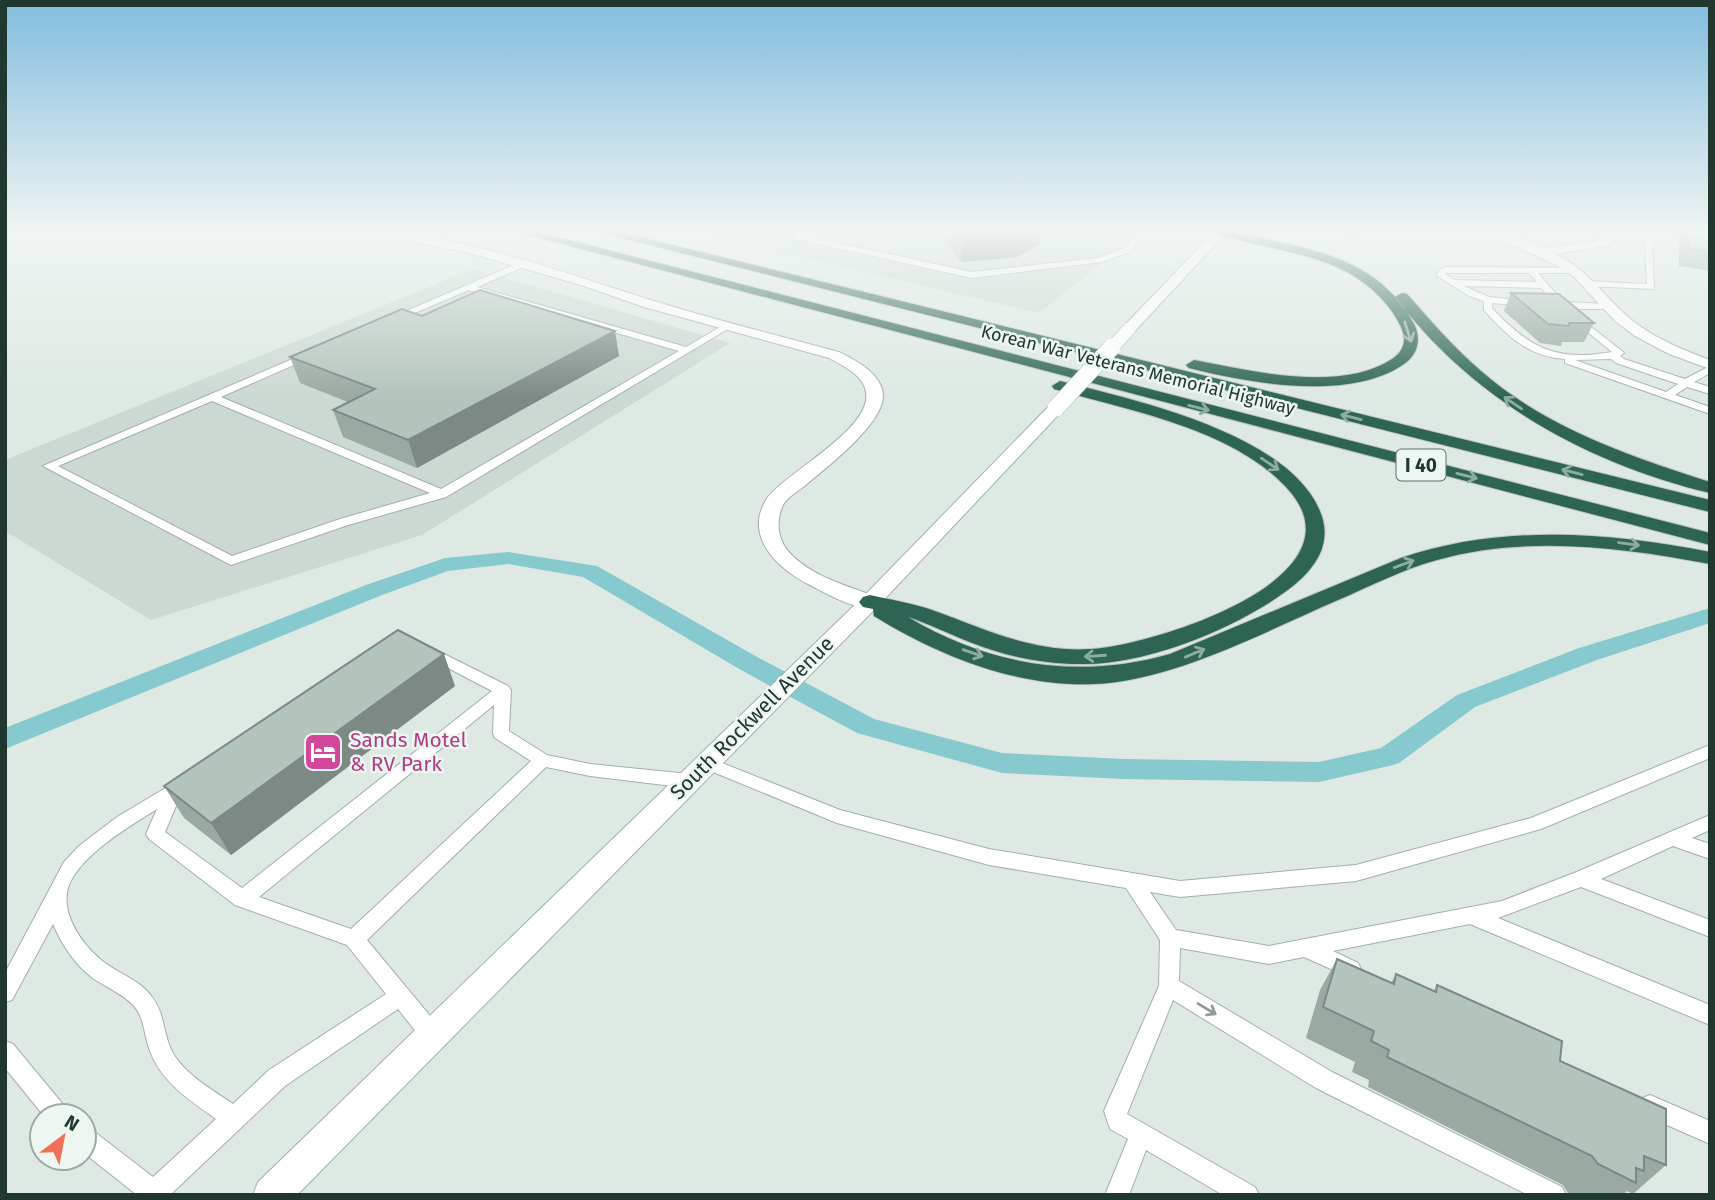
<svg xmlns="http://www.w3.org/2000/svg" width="1715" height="1200" font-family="'Fira Sans',sans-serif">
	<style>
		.built { fill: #ccd9d2 }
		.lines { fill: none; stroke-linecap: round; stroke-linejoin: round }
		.canal { fill: #86c9ce; fill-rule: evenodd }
		.lane-casing { stroke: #a1b0aa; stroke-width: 2 }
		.street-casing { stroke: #a1b0aa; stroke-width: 2 }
		.secondary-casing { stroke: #9eb5aa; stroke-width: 2 }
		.highway-casing { stroke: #bcc3c1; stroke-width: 2 }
		.lane { fill: #fff; fill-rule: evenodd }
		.street { fill: #fff; fill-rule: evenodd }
		.secondary { fill: #fff; fill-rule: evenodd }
		.highway { fill: #2d6454; fill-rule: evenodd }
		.secondary-bridge-far1-casing { stroke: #9eb5aa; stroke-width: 14; stroke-linecap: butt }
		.secondary-bridge-casing { stroke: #9eb5aa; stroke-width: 18; stroke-linecap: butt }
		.secondary-bridge-far1 { stroke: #fff; stroke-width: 13 }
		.secondary-bridge { stroke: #fff; stroke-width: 17 }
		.wall { fill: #9aa9a2 }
		.shaded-wall { fill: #7d8984 }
		.building { fill: #b3c4bc; stroke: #7d8984; stroke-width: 2 }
		.oneway { stroke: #8eada2 }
		.oneway2 { stroke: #909c98 }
		.labels { text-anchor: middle; stroke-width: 5; stroke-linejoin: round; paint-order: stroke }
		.far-street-label { font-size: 18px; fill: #203830; stroke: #eef6f1 }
		.shield { fill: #eef6f1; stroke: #5e716a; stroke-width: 2 }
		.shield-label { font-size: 19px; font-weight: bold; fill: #203830 }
		.street-label { font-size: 21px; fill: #203830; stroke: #eef6f1 }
		.hotel-label { font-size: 21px; fill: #b23c85; stroke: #eef6f1; text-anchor: start }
	</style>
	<rect width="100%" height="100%" fill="#dee9e3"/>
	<!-- built -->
	<path class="built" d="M686,230H1144L1039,313Z
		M473,269L730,343L422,535L151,620L5,531V460Z"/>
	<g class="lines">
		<!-- canal -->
		<path class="canal" d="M508,552L597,566L759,658L874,719L1002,753L1124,759L1319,762L1381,748L1457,695L1579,648L1710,608V623L1597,660L1475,707L1399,763L1389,766L1319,782L1124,779L1002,773L857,733L741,670L583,577L508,564L448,571L382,595L5,749V728L366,585L445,558Z"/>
		<defs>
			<path id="lane" d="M804,230H814L805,236L972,272L1098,258L1124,248L1140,230H1149L1130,252L1102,262L972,278L795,239V235Z
				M1324,230H1338L1360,238L1356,240Z
				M1557,230H1576L1614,239L1610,241Z
				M1610,230L1652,238L1654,289L1585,286V282L1588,281L1647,284L1645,242L1610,234Z
				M523,261L526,262V266L477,287L686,347L725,324L733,326L446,497L348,525L231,565L43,466L309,352L314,355L312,357L221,397L441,489L679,351L469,290L398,320L390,318ZM212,401L430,493L340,519L232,556L58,466Z
				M1445,267L1576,268V272L1573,273H1538L1563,302L1608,304L1611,305V309H1562L1551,306L1549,304L1553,301L1541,288L1464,286L1489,297L1529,301L1531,303L1526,306L1492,303V308C1529,348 1556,362 1612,352L1574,321L1572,319L1577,316L1622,351L1624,353L1620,356L1624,359L1685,379L1710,366V373L1694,382L1710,387V394L1687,387L1675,395L1710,407V414L1565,363V359C1529,357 1507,336 1484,310V301L1469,296L1437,276V272ZM1447,273H1529L1537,282L1455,280L1445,274ZM1611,359L1616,363L1678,384L1666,392L1575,360Z
				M432,648L508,686L511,690L509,731L547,755L590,764L689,774L695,776L698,781L695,786L689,788L590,776L546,767L367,940L440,1028L443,1035L440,1042L432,1045L424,1042L398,1009L285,1086L170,1195H137L84,1153V1126L92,1130L153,1177L216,1119C191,1101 161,1082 150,1051C144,1036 145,1019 134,1006C123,994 108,988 94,979C75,965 62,945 53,924L12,1000L5,1002V973L64,862L79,846L117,817L184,777L190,779L193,784L190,789L181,794L165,832L242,888L492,691L427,657L425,653L427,649ZM494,705L493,734L495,738L531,761L351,929L259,897ZM157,809L146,834L149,839L235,905L347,945L386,994L269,1070L233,1104C213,1090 180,1072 170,1047C163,1030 164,1012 152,997C139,979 117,973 101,960C81,943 59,912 69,885C81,855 131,825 157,809Z
				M1710,745V758L1541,829L1356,881L1180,897L1150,892L1176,930L1269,946L1502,901L1574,873L1710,815V830L1692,838L1710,844V859L1673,846L1601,879L1710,920V937L1581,887L1498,918L1710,1005V1025L1470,924L1333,951L1358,963L1361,969L1358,975L1351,978L1304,957L1269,964L1180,948L1179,981L1332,1072L1562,1187L1566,1195H1528L1316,1088L1173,1000L1127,1114L1255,1187L1259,1195H1223L1146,1150L1129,1195H1105L1128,1139L1110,1129L1104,1111L1159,986L1160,940L1126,888L989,865L837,823L701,767L699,763L701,759L707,757L840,810L989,849L1180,881L1356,865L1531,818Z
				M5,1041L13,1044L66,1108L69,1116H44L5,1068Z
				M1650,1095L1710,1121V1144L1642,1114L1639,1106L1642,1098Z"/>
			<path id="street" d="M347,230C453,230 554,270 654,301C715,320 777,335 839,352C855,360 883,374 883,396C883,424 827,467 807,484C800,490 787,497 783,505C776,520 777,538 788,551C809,576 848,586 877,597L881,602L877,607C858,612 825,593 808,584C777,568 744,536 766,500C783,473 879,427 865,388C860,373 841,365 829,358L644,307L581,285L466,252Z
				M1607,230H1619L1616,239L1609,245L1542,257L1536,253L1542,249L1602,239Z"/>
			<path id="secondary" d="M1216,230H1229L1134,332H1124V326Z
				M1463,230C1505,230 1556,247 1587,276C1603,291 1616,308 1633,321C1656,339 1683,350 1710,360V369L1669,354L1635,336L1615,321L1573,276L1554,264L1517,247Z
				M1056,403L1062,405L1064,408L1062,411L877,607L297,1195H253L258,1182L863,597L1050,405Z"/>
			<path id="highway" d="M509,230H530L1710,533V545Z
				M590,230H612L1710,500V512Z
				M1216,230H1228C1271,242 1316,246 1356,267C1380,279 1403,301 1415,326C1422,342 1416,357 1401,366C1346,401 1249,383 1189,368L1186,365L1194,360C1252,371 1340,393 1392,359C1404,351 1407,340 1401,327C1390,303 1368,283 1345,271C1305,251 1259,247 1217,234Z
				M1402,293L1407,294C1431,321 1454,348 1481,371C1546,428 1629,456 1710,482V493C1586,463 1473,400 1395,297Z
				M1060,381C1135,400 1285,433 1319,509C1341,557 1293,589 1257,610C1212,637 1139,664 1086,664C1048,665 1008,657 972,643C951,635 930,624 908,617C990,666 1079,680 1170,654L1401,558C1502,524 1607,532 1710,552V564C1621,547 1525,535 1437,560C1403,569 1371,586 1338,600C1266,631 1173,681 1094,684C1016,687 939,656 874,616L873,609L863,607L859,602L863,597L870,595C891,600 912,603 932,610C985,629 1033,653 1091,649C1154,645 1377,576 1283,484C1228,428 1128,410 1054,389L1052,386Z"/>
		</defs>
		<!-- lane casing -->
		<use href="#lane" class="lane-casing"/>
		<!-- street casing -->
		<use href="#street" class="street-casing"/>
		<!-- secondary casing -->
		<use href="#secondary" class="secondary-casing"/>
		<!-- highway casing -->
		<use href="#highway" class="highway-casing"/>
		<!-- lane -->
		<use href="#lane" class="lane"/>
		<!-- street -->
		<use href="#street" class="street"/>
		<!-- secondary -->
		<use href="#secondary" class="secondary"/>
		<!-- highway -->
		<use href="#highway" class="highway"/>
		<defs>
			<path id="secondary-bridge-far1" d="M1111,349L1129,329"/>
			<path id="secondary-bridge" d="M1056,408L1112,347"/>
		</defs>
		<!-- secondary-bridge-far1 casing -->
		<use href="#secondary-bridge-far1" class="secondary-bridge-far1-casing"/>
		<!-- secondary-bridge casing -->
		<use href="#secondary-bridge" class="secondary-bridge-casing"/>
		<!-- secondary-bridge-far1 -->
		<use href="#secondary-bridge-far1" class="secondary-bridge-far1"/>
		<!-- secondary-bridge -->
		<use href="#secondary-bridge" class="secondary-bridge"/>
	</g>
	<!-- wall -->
	<path class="wall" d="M936,230H1040L1039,244L1017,257L961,262Z
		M1679,230H1710V271L1679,266Z
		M1511,293L1594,323L1584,342H1562L1561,346L1540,343L1504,311Z
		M422,316L619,356L417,468L343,437L333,410L348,402L300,383L290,357Z
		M455,686L231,855L184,818L164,786Z
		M1337,959L1391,983L1396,974L1434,991L1437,985L1560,1061L1666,1165L1633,1194L1627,1191L1622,1195H1572L1568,1193L1563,1185L1368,1087L1369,1080L1352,1072L1355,1062L1306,1038L1320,990Z"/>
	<!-- shaded-wall -->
	<path class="shaded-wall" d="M1025,230H1040L1039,244L1017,257L961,262L963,239Z
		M615,331L619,356L417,468L408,440Z
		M444,654L455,686L231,855L211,823Z"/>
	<!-- building -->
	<path class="building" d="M956,230H1025L1019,234L963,239Z
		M1688,230H1710V252L1688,248Z
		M480,290L615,331L408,440L333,410L375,389L290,357L402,309L422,316Z
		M1511,293L1559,294L1594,323H1569V326L1548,324Z
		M398,630L444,654L211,823L164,786Z
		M1337,959L1394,984L1396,974L1436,992L1437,985L1562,1041L1560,1061L1666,1109V1165L1644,1156V1171L1636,1168V1183L1598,1164L1592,1156L1387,1057L1389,1050L1371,1041L1374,1031L1323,1007Z"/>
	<!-- one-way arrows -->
	<defs><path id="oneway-shaft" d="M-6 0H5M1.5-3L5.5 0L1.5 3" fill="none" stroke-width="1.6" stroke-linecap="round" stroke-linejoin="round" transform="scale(1.75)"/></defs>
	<g class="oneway">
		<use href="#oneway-shaft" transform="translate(1408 332) rotate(72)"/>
		<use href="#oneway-shaft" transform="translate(1513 403) rotate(-146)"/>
		<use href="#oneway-shaft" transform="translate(1199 408) rotate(14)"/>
		<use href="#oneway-shaft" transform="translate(1351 417) rotate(-166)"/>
		<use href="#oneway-shaft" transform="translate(1270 464) rotate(34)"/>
		<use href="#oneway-shaft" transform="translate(1572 472) rotate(-166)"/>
		<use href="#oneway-shaft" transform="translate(1467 476) rotate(14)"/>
		<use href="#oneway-shaft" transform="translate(1629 544) rotate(8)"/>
		<use href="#oneway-shaft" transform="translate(1404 564) rotate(-20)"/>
		<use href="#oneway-shaft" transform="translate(973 653) rotate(19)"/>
		<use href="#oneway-shaft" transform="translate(1195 653) rotate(-23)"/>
		<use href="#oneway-shaft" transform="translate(1095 656) rotate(176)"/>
	</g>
	<use class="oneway2" href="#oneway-shaft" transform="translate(1207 1009) rotate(31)"/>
	<!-- sky -->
	<linearGradient id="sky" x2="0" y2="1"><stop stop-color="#81bcde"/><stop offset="0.58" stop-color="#f0f5f2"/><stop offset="1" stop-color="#f0f5f2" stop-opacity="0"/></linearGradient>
	<rect width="1715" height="398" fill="url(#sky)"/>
	<!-- icons -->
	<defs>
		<symbol id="hotel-square" viewBox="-11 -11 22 22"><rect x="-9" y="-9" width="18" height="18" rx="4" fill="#d1479c" stroke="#eef6f1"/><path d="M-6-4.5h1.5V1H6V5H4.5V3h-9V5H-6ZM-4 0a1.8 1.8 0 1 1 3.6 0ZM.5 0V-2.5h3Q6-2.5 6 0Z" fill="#fff"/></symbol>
	</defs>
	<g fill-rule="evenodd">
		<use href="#hotel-square" x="301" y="730" width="44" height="44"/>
	</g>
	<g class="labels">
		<!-- far-street labels -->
		<g class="far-street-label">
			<text transform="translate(1138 370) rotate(14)" y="6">Korean War Veterans Memorial Highway</text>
		</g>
		<!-- shield labels -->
		<rect class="shield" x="1396.5" y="449.5" width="49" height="31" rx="5"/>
		<g class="shield-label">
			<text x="1421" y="472">I 40</text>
		</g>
		<!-- street labels -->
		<g class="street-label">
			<text transform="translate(752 718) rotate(-45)" y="7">South Rockwell Avenue</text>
		</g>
		<!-- hotel labels -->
		<g class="hotel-label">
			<text x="350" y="747">Sands Motel<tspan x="350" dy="24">&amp; RV Park</tspan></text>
		</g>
	</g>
	<!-- border -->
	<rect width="1715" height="1200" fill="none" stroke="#203830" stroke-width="14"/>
	<!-- north arrow -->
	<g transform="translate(63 1137) rotate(32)"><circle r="33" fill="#eef6f1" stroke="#9caaa4" stroke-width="2"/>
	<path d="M0-5L12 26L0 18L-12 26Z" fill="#ef6f57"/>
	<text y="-10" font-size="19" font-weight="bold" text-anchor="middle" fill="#203830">N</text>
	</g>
</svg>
